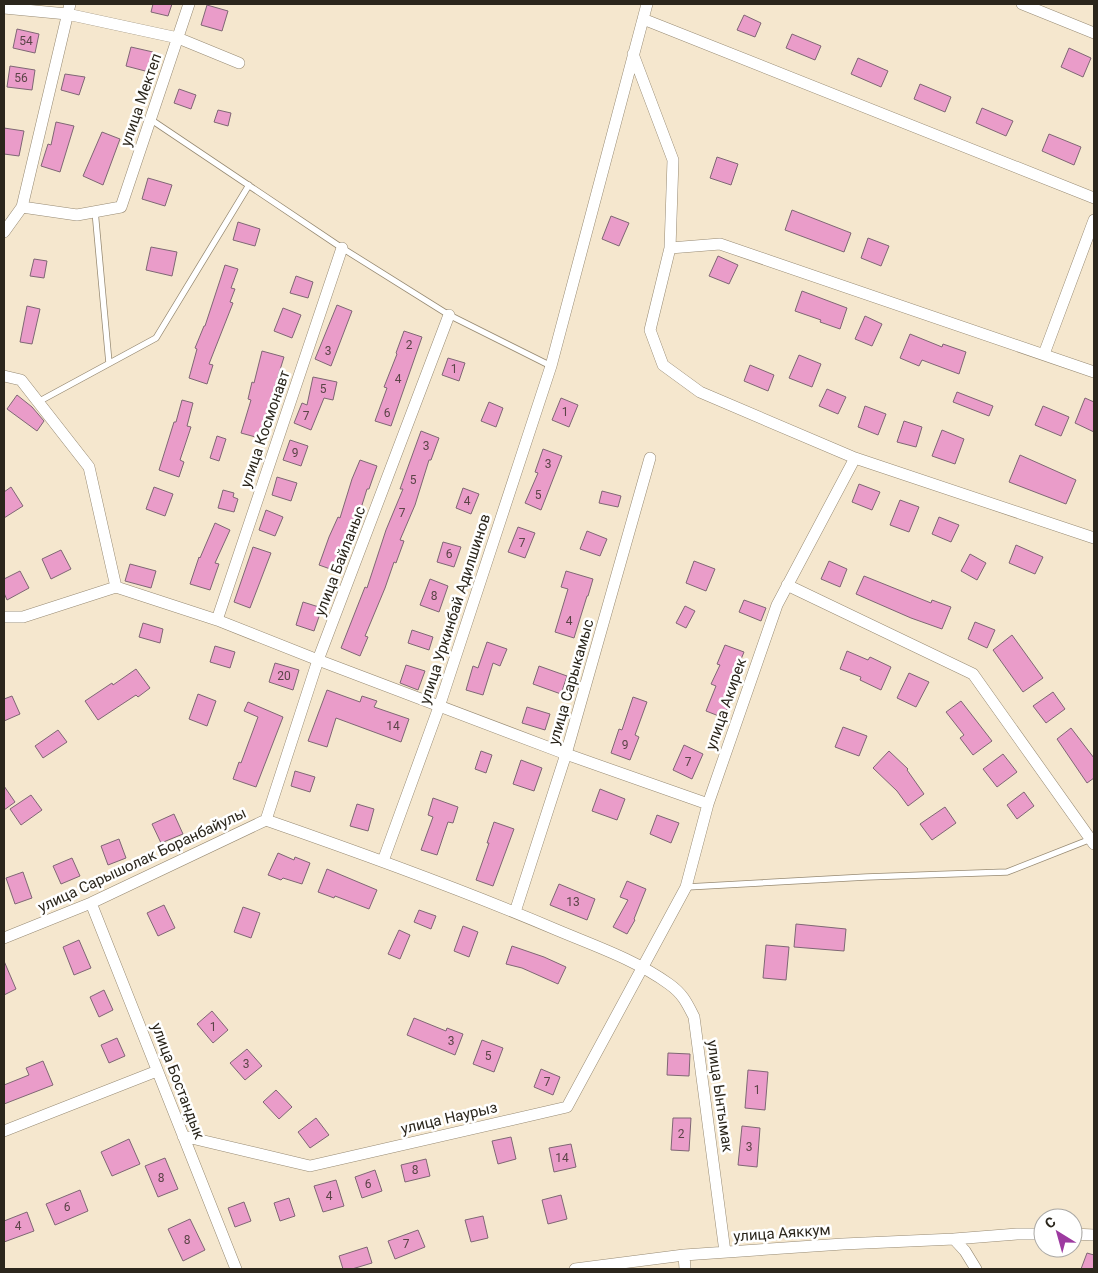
<svg xmlns="http://www.w3.org/2000/svg" width="1098" height="1273" font-family="Roboto,sans-serif">
	<style>
		.building { fill: #ea9cc9; stroke: #7f6774 }
		.lines { fill: none; stroke-linecap: round; stroke-linejoin: round }
		.service-casing { stroke: #978a73; stroke-width: 7 }
		.minor-casing { stroke: #978a73; stroke-width: 12 }
		.service { stroke: #fff; stroke-width: 5.5 }
		.minor { stroke: #fff; stroke-width: 11 }
		.labels { text-anchor: middle; stroke-width: 5; stroke-linejoin: round; paint-order: stroke }
		.number-label { font-size: 12px; fill: #5b4447 }
		.street-label { font-size: 15px; fill: #2b261c; stroke: #fff }
	</style>
	<rect width="100%" height="100%" fill="#f5e7ce"/>
	<!-- building -->
	<path class="building" d="M153,4H172L168,16L151,12Z
		M207,5L228,11L222,31L201,25Z
		M744,15L761,23L755,37L737,30Z
		M17,29L39,34L35,53L13,48Z
		M792,34L821,46L815,60L786,48Z
		M131,47L153,52L149,72L126,66Z
		M1069,48L1091,58L1083,77L1061,67Z
		M858,58L888,71L881,87L851,74Z
		M10,66L35,70L32,90L7,87Z
		M65,74L85,77L79,95L61,90Z
		M920,84L951,97L945,112L914,99Z
		M179,89L196,95L191,109L174,103Z
		M982,108L1013,121L1006,136L976,123Z
		M218,110L231,113L228,126L214,122Z
		M56,122L74,126L60,172L41,166L48,144L51,145Z
		M4,128L24,131L19,156L4,154Z
		M102,132L120,139L103,185L83,176Z
		M1049,134L1081,147L1074,165L1042,151Z
		M717,157L738,164L731,185L710,178Z
		M148,178L172,185L165,206L142,199Z
		M792,210L851,233L844,252L785,230Z
		M611,216L629,223L619,246L602,239Z
		M238,222L260,229L255,246L233,240Z
		M868,238L889,246L881,266L861,258Z
		M151,247L177,252L172,276L146,270Z
		M718,256L738,265L729,284L709,276Z
		M34,259L47,261L44,278L30,276Z
		M225,265L238,269L231,288L235,289L230,302L233,303L209,364L213,365L207,384L189,378L197,349L195,348L204,326H205Z
		M296,276L313,282L308,298L290,293Z
		M802,291L847,308L840,329L820,322L821,320L795,311Z
		M337,305L352,311L331,366L315,359Z
		M27,306L40,309L32,344L20,342Z
		M283,308L301,315L292,338L274,331Z
		M865,316L882,324L872,346L855,339Z
		M404,331L422,337L391,426L375,421L387,388L384,387L397,354L396,353Z
		M910,334L942,347L943,344L966,352L959,374L922,360L919,366L900,358Z
		M262,351L284,357L259,438L241,433L251,400L248,399L252,382L254,383Z
		M799,355L821,364L812,387L789,378Z
		M448,358L465,363L459,381L442,375Z
		M750,365L774,375L768,391L744,381Z
		M313,377L337,382L333,400L324,398L311,430L294,423L302,403L307,405Z
		M827,389L846,397L838,414L819,406Z
		M957,392L993,406L989,416L953,402Z
		M17,395L32,407L44,421L37,431L7,409Z
		M561,398L578,405L569,427L552,420Z
		M1085,398L1094,402V432L1075,423Z
		M182,400L193,403L187,426L191,427L180,460L184,462L179,477L159,470L174,422H176Z
		M489,402L503,408L496,427L481,421Z
		M865,406L886,414L878,435L858,427Z
		M1043,406L1069,417L1061,436L1035,425Z
		M904,421L922,427L916,447L897,442Z
		M942,430L964,439L955,464L932,456Z
		M421,431L439,438L431,460H429L415,505L400,540L404,541L396,563L394,562L385,588L365,636L368,637L360,656L341,648L365,587L367,588L386,530L403,489H400Z
		M217,436L226,439L219,461L210,458Z
		M290,440L308,446L301,466L283,460Z
		M543,449L562,456L541,510L525,503L538,473L535,472Z
		M1020,455L1076,480L1066,504L1009,482Z
		M360,460L377,466L369,489H367L357,521L355,520L341,550L343,551L336,571L319,565L329,537L338,517L340,518L352,479Z
		M277,477L297,483L291,501L272,495Z
		M859,484L880,492L872,510L852,502Z
		M11,487L23,506L4,518V492Z
		M154,487L173,494L165,516L146,509Z
		M463,488L479,494L471,514L456,508Z
		M223,490L234,493L233,497L238,499L234,512L218,508Z
		M602,491L621,496L618,507L599,503Z
		M900,500L919,507L909,532L890,525Z
		M266,510L283,517L275,536L259,530Z
		M939,517L959,525L951,542L932,534Z
		M215,523L230,530L215,563L219,564L210,590L190,584L199,557L200,558Z
		M518,527L535,533L525,558L508,552Z
		M587,531L607,539L600,556L580,549Z
		M443,542L461,547L454,567L437,562Z
		M1016,545L1043,557L1035,574L1009,563Z
		M253,547L271,553L250,608L234,602Z
		M61,550L71,569L51,579L42,559Z
		M970,554L986,563L977,580L961,571Z
		M694,561L715,569L706,591L686,583Z
		M829,561L847,569L840,587L821,579Z
		M130,564L156,571L151,588L125,581Z
		M20,571L29,588L7,600L4,593V579Z
		M566,571L593,579L588,596H587L574,638L555,632L568,589L561,587Z
		M864,576L931,603L932,600L951,607L942,629L911,618L856,594Z
		M430,579L448,586L439,612L420,605Z
		M744,600L766,608L761,621L739,612Z
		M303,602L322,608L314,631L296,625Z
		M685,606L695,611L686,628L676,623Z
		M975,622L995,630L987,648L968,639Z
		M143,623L163,629L160,643L139,637Z
		M412,630L433,637L429,650L408,643Z
		M1012,635L1043,678L1023,692L993,650Z
		M487,642L507,649L500,666L493,663L483,695L466,690L473,666L478,668Z
		M725,645L744,652L733,679L735,680L726,699L730,701L724,718L706,711L716,686L711,684L720,665L717,664Z
		M215,646L235,652L230,668L210,662Z
		M847,651L868,660L870,657L891,667L881,690L860,680L861,677L840,669Z
		M275,663L299,670L293,690L269,682Z
		M406,665L425,671L418,690L400,683Z
		M539,666L567,676L561,694L533,684Z
		M136,669L150,688L138,697L136,695L98,720L85,701L112,683L113,685Z
		M909,673L929,682L916,707L897,698Z
		M327,690L360,702L362,696L377,701L374,707L409,719L401,742L336,718L327,747L308,741Z
		M1053,692L1065,709L1046,723L1033,706Z
		M198,694L216,701L207,726L189,719Z
		M12,696L20,714L4,721V699Z
		M633,697L647,702L635,735L639,737L630,760L611,753L619,729L622,730Z
		M961,701L992,741L973,755L960,738L964,735L946,712Z
		M248,702L283,717L256,787L233,779L239,762L241,763L258,717L244,711Z
		M527,707L550,714L545,730L522,723Z
		M843,727L867,736L859,756L835,747Z
		M1071,728L1094,758V778L1087,783L1057,739Z
		M58,730L67,742L43,758L35,746Z
		M684,745L703,754L692,779L673,770Z
		M481,751L492,755L486,773L475,769Z
		M889,751L908,769L907,770L924,794L908,806L897,791L873,768Z
		M1003,754L1017,772L997,787L983,769Z
		M521,760L542,768L534,791L513,784Z
		M295,771L315,777L310,792L291,786Z
		M4,786L15,802L4,810Z
		M600,789L625,799L617,820L592,811Z
		M1024,792L1034,806L1017,819L1007,805Z
		M31,795L42,810L21,825L10,809Z
		M433,798L458,807L453,823L448,822L437,855L421,850L433,817L428,815Z
		M357,804L374,809L368,831L350,826Z
		M945,807L956,823L932,840L920,824Z
		M174,814L183,834L161,843L152,824Z
		M657,815L679,823L671,843L650,834Z
		M494,822L514,829L493,886L476,880L489,843H487Z
		M119,839L126,858L108,865L101,846Z
		M278,853L294,860L295,857L310,863L302,884L283,878L281,880L268,875Z
		M72,858L80,876L61,884L53,866Z
		M327,869L377,890L369,909L335,896L334,898L318,892Z
		M23,872L32,898L15,904L6,878Z
		M627,881L646,889L634,919L635,920L627,934L613,927L628,900L620,897Z
		M559,884L595,899L587,920L550,905Z
		M164,905L175,928L158,936L147,913Z
		M243,907L260,913L251,938L234,932Z
		M419,910L436,916L431,929L414,922Z
		M796,924L846,929L844,951L794,947Z
		M463,926L478,932L469,957L454,951Z
		M399,930L410,935L400,959L388,954Z
		M79,940L91,968L74,975L63,947Z
		M766,945L789,947L786,980L763,978Z
		M512,946L544,957L566,967L558,984L522,968L506,964Z
		M4,961L16,989L4,995Z
		M104,990L113,1010L99,1017L90,997Z
		M212,1011L228,1030L213,1043L197,1024Z
		M414,1018L446,1031L447,1028L463,1034L455,1055L407,1035Z
		M117,1038L125,1056L109,1063L101,1045Z
		M482,1040L503,1048L494,1072L473,1064Z
		M247,1049L262,1066L245,1080L230,1063Z
		M668,1053L690,1054L689,1076L667,1075Z
		M43,1061L53,1085L4,1104V1085L29,1075L26,1068Z
		M541,1069L560,1077L553,1095L534,1087Z
		M748,1070L768,1072L765,1110L745,1108Z
		M276,1090L292,1107L279,1119L263,1102Z
		M316,1118L329,1135L310,1148L298,1132Z
		M673,1118H691L689,1151L671,1150Z
		M742,1126L760,1128L757,1167L738,1165Z
		M511,1137L516,1159L498,1164L492,1141Z
		M129,1139L140,1164L112,1176L101,1152Z
		M571,1144L576,1167L554,1172L549,1148Z
		M165,1158L178,1189L158,1197L145,1166Z
		M426,1159L430,1176L405,1182L401,1165Z
		M375,1170L382,1191L362,1198L355,1177Z
		M336,1180L344,1206L323,1212L314,1186Z
		M80,1190L88,1211L55,1225L46,1204Z
		M561,1195L567,1219L548,1224L542,1200Z
		M289,1198L295,1216L280,1221L274,1203Z
		M244,1202L251,1221L235,1227L228,1208Z
		M27,1212L34,1231L4,1242V1221Z
		M483,1216L488,1238L471,1242L465,1220Z
		M190,1219L205,1250L183,1261L168,1229Z
		M418,1230L425,1247L395,1259L388,1241Z
		M367,1247L372,1263L352,1269H343L339,1256Z
		M1087,1253L1094,1255V1269H1081Z"/>
	<g class="lines">
		<defs>
			<path id="service" d="M150,119L342,248L449,315L551,366
				M95,211L109,363
				M38,402L156,338L249,185
				M687,887L866,877L1007,872L1091,839"/>
			<path id="minor" d="M1022,4L1094,33
				M4,8L67,14L178,38L239,63
				M643,19L1094,198
				M633,54L673,160L670,248L650,330L663,365L700,392L855,458L1094,538
				M22,207L70,4
				M4,232L22,207L77,215L121,207L189,4
				M670,248L720,244L1094,372
				M1044,354L1094,220
				M4,376L21,380L89,467L116,587
				M787,585L973,674L1094,844
				M4,617H23L116,587L217,620L318,660L566,754L708,804
				M217,620L342,248
				M266,820C364,854 461,889 557,930C595,946 636,960 669,984C683,994 687,1003 694,1017L725,1252
				M266,820L318,660L449,315
				M383,861L439,707L551,366L647,4
				M91,903L236,1269
				M515,912L566,754L650,458
				M4,938L91,903L266,820
				M4,1131L157,1071
				M183,1136L310,1166L567,1107L686,887L708,804L777,605L855,458
				M1073,1234L1094,1235
				M954,1239L1017,1234H1043
				M684,1255L685,1269
				M575,1269L684,1255L843,1244L954,1239L965,1251L976,1269"/>
		</defs>
		<!-- service casing -->
		<use href="#service" class="service-casing"/>
		<!-- minor casing -->
		<use href="#minor" class="minor-casing"/>
		<!-- service -->
		<use href="#service" class="service"/>
		<!-- minor -->
		<use href="#minor" class="minor"/>
	</g>
	<g class="labels">
		<!-- number labels -->
		<g class="number-label">
			<text x="26" y="45">54</text>
			<text x="21" y="82">56</text>
			<text x="409" y="349">2</text>
			<text x="328" y="355">3</text>
			<text x="454" y="373">1</text>
			<text x="398" y="383">4</text>
			<text x="323" y="393">5</text>
			<text x="565" y="416">1</text>
			<text x="387" y="417">6</text>
			<text x="306" y="420">7</text>
			<text x="426" y="450">3</text>
			<text x="295" y="457">9</text>
			<text x="548" y="468">3</text>
			<text x="413" y="484">5</text>
			<text x="538" y="499">5</text>
			<text x="467" y="505">4</text>
			<text x="402" y="517">7</text>
			<text x="522" y="547">7</text>
			<text x="449" y="558">6</text>
			<text x="434" y="600">8</text>
			<text x="569" y="625">4</text>
			<text x="284" y="680">20</text>
			<text x="393" y="730">14</text>
			<text x="625" y="749">9</text>
			<text x="688" y="766">7</text>
			<text x="573" y="906">13</text>
			<text x="213" y="1031">1</text>
			<text x="451" y="1045">3</text>
			<text x="488" y="1060">5</text>
			<text x="246" y="1068">3</text>
			<text x="547" y="1086">7</text>
			<text x="757" y="1094">1</text>
			<text x="681" y="1138">2</text>
			<text x="749" y="1151">3</text>
			<text x="562" y="1162">14</text>
			<text x="415" y="1174">8</text>
			<text x="161" y="1182">8</text>
			<text x="368" y="1188">6</text>
			<text x="329" y="1200">4</text>
			<text x="67" y="1211">6</text>
			<text x="18" y="1230">4</text>
			<text x="187" y="1244">8</text>
			<text x="406" y="1248">7</text>
		</g>
		<!-- street labels -->
		<g class="street-label">
			<text transform="translate(141 100) rotate(-71)" y="5">улица Мектеп</text>
			<text transform="translate(265 429) rotate(-71)" y="5">улица Космонавт</text>
			<text transform="translate(340 561) rotate(-69)" y="5">улица Байланыс</text>
			<text transform="translate(455 609) rotate(-72)" y="5">улица Уркинбай Адилшинов</text>
			<text transform="translate(571 682) rotate(-74)" y="5">улица Сарыкамыс</text>
			<text transform="translate(726 704) rotate(-71)" y="5">улица Акирек</text>
			<text transform="translate(142 860) rotate(-25)" y="5">улица Сарышолак Боранбайулы</text>
			<text transform="translate(178 1081) rotate(69)" y="5">улица Бостандык</text>
			<text transform="translate(720 1096) rotate(82)" y="5">улица Ынтымак</text>
			<text transform="translate(449 1118) rotate(-13)" y="5">улица Наурыз</text>
			<text transform="translate(782 1233) rotate(-4)" y="5">улица Аяккум</text>
		</g>
	</g>
	<!-- border -->
	<rect width="1098" height="1273" fill="none" stroke="#2b261c" stroke-width="10"/>
	<!-- north arrow -->
	<g transform="translate(1058 1233) rotate(323)"><circle r="24" fill="#ffffff" stroke="#aaa8a4"/>
	<path d="M0-4L9 19L0 12L-9 19Z" fill="#9d3aa0"/>
	<text y="-8" font-size="14" font-weight="bold" text-anchor="middle" fill="#2b261c">С</text>
	</g>
</svg>
